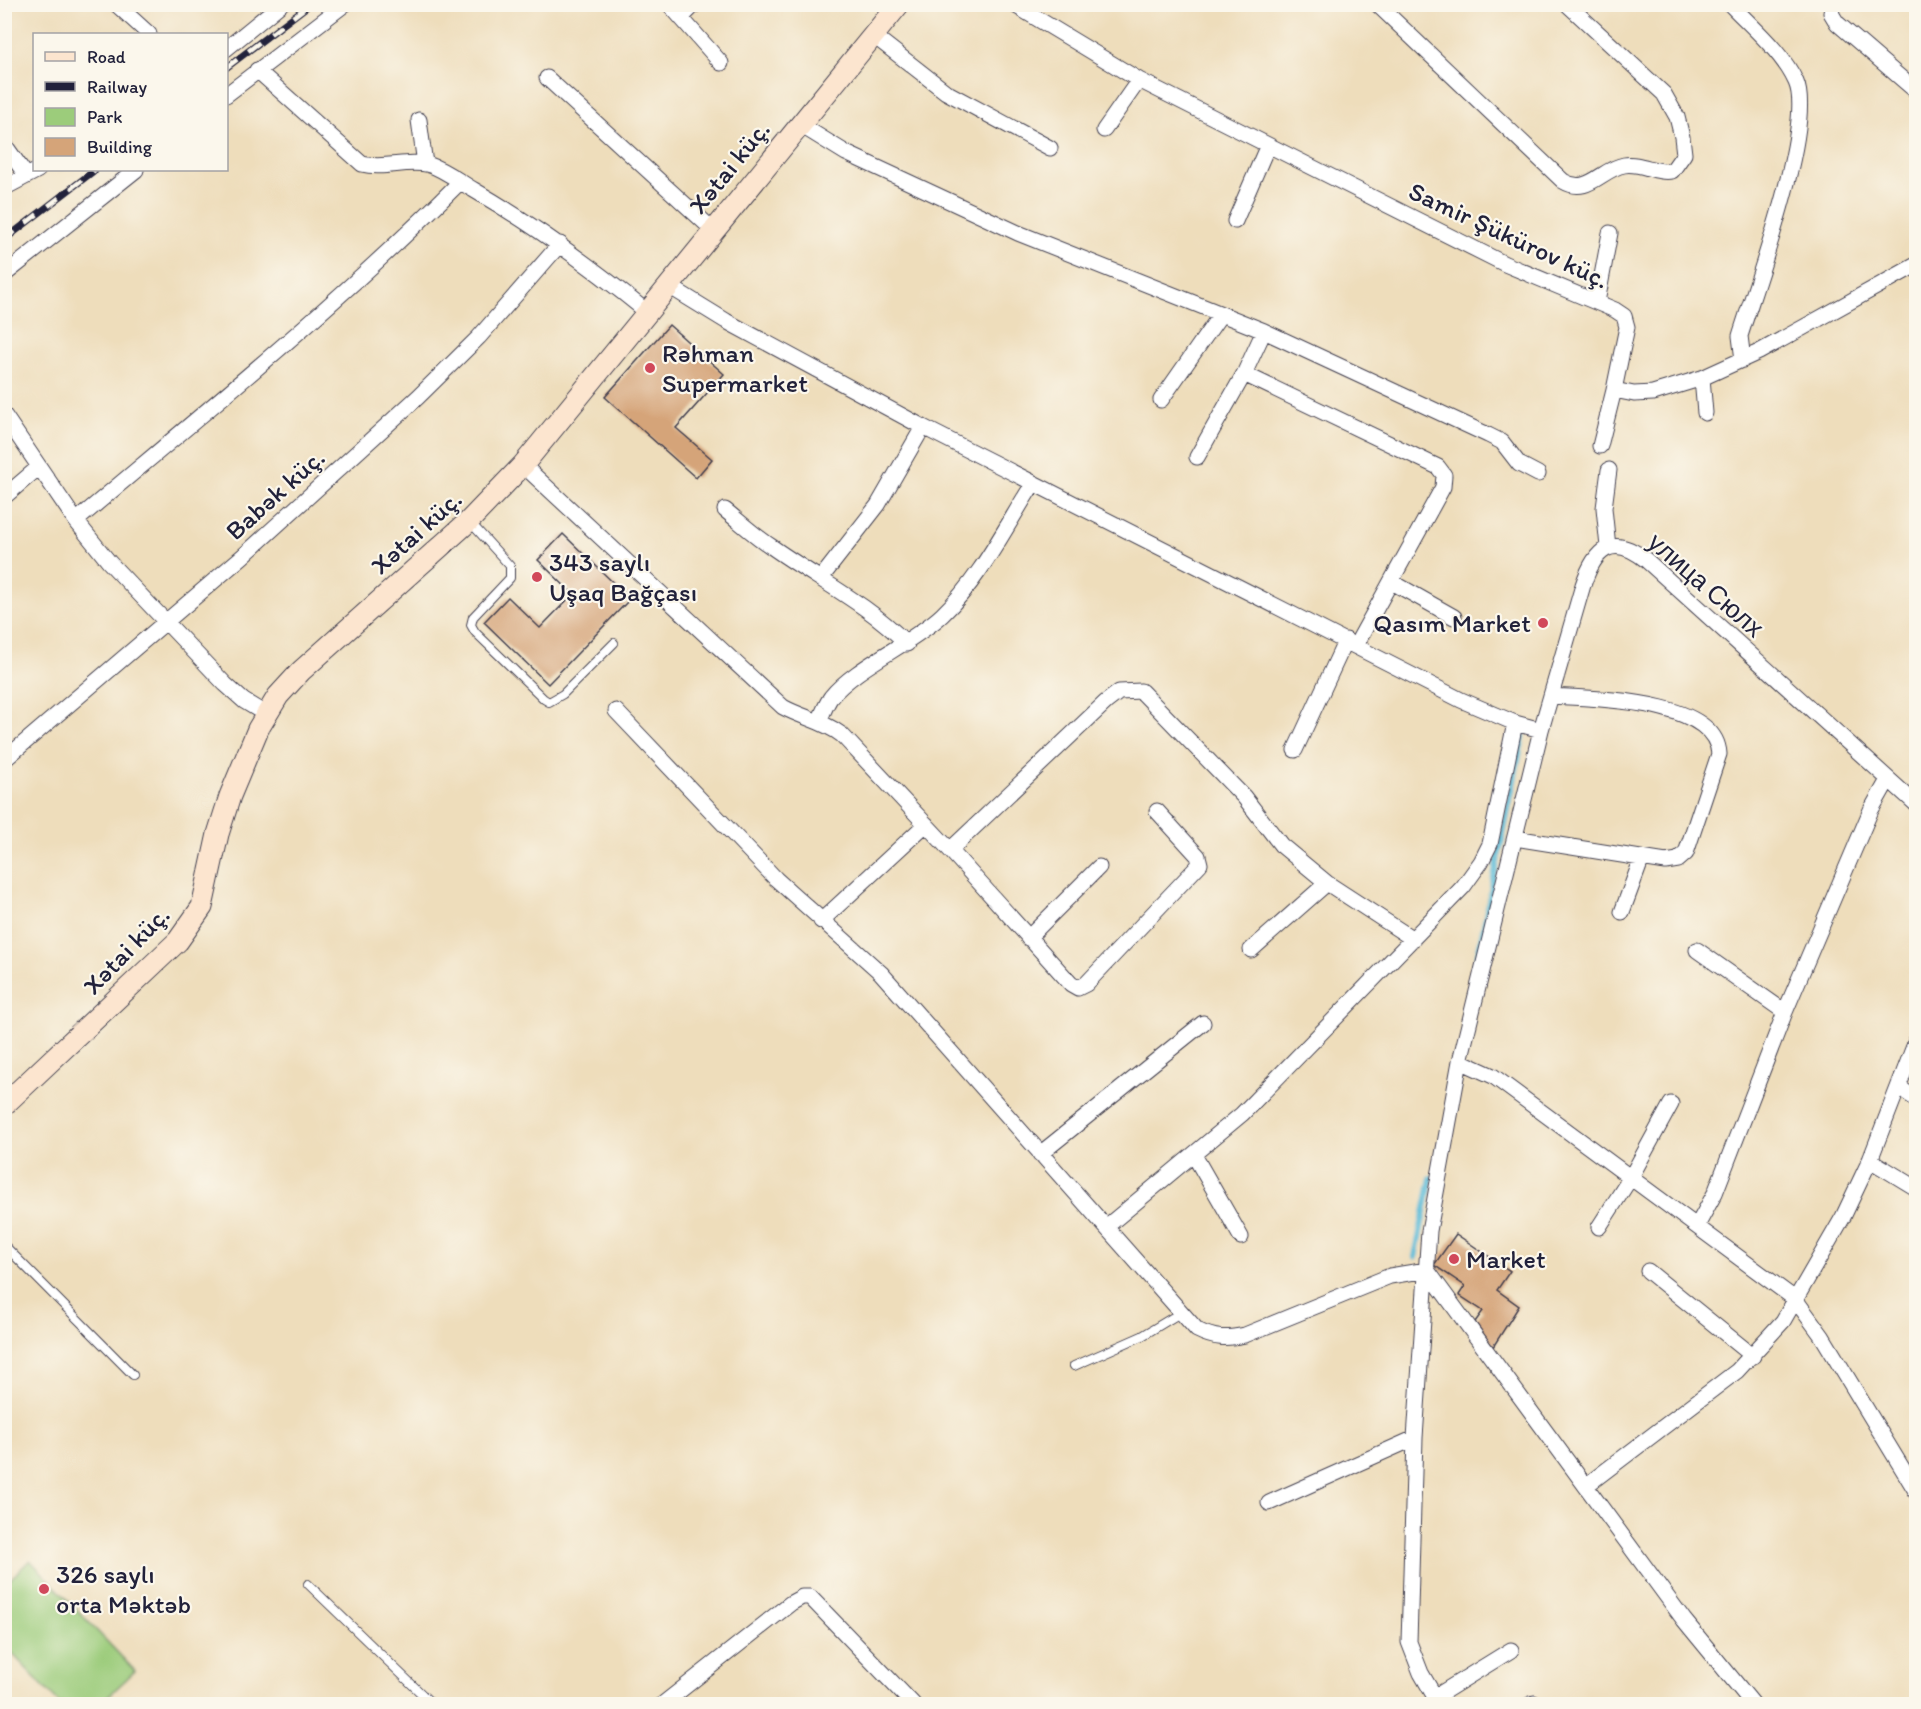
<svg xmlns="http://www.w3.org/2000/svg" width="1921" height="1709" font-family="Itim,sans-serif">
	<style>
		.green { fill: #9ccc7b; stroke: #5f775b; stroke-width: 1.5 }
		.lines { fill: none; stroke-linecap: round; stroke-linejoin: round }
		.stream { stroke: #59bad7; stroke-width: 6 }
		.building { fill: #d5a479 }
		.lane-casing { stroke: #413e4e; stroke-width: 10 }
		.street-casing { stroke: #413e4e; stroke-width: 17 }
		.secondary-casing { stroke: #413e4e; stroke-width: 23 }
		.lane { stroke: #fff; stroke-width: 8 }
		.street { stroke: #fff; stroke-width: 15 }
		.secondary { stroke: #fce5cf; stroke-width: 21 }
		.rail-casing { stroke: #22223b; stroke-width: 7 }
		.rail { stroke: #fbf7ec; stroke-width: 4.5; stroke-dasharray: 14; stroke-linecap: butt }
		.poi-dot { fill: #d1495b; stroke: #fbf7ec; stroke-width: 2 }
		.labels { text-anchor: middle; stroke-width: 4.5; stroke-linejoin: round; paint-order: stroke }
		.street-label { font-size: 26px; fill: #22223b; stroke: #fbf7ec }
		.poi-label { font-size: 26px; fill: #22223b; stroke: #fbf7ec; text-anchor: start }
	</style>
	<rect width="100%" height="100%" fill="#fbf7ec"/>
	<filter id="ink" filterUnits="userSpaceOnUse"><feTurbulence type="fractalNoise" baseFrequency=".0167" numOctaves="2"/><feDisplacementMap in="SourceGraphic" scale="12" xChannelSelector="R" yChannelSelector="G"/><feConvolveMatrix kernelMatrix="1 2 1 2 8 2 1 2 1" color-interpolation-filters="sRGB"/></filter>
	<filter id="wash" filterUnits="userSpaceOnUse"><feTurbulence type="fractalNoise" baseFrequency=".008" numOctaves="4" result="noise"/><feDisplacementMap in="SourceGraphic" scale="24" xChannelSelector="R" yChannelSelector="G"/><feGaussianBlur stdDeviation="1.35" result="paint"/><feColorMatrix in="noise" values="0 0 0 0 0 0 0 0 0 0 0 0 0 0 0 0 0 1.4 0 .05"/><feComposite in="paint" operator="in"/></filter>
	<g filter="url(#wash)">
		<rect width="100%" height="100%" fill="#edb"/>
		<!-- green -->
		<path class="green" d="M30,1560L135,1671L100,1704H60L5,1646V1584Z"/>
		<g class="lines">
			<!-- stream -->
			<path class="stream" d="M1474,974L1523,736
				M1415,1257L1431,1178"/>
		</g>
		<g id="blocks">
			<!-- building -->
			<path class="building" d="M669,325L724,374L676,428L712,459L696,478L605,397Z
				M563,534L630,599L548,684L484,622L508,597L540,628L573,594L538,560Z
				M1456,1234L1510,1271L1497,1290L1519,1306L1493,1347L1475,1322L1483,1311L1459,1295L1465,1286L1434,1265Z"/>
		</g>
	</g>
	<g filter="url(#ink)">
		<use href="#blocks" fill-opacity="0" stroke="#413e4e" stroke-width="1.5"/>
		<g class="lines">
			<defs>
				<path id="lane" d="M470,522L510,566V578L473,617L471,625L475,632L544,699L549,702L563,694L614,643
					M4,1245L133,1375
					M1074,1366L1142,1336L1180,1313
					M308,1584L428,1700"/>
				<path id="street" d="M116,4L149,34
					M669,4L721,63
					M1013,4L1139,80L1268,145L1505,264L1615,310L1624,316L1627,327L1614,390L1634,394L1653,393L1702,378L1759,352L1916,265
					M1377,4L1563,181C1588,196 1601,169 1624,165C1641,162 1656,174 1672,171L1684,154L1682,137L1677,117L1664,94L1567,4
					M1730,4C1752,27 1783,53 1796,82C1815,124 1755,287 1740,336L1743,360
					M1833,4L1831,13L1837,23L1916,91
					M681,18L695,4
					M873,35L946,92L1050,148
					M226,49L281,4
					M257,70L362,164C384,170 408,159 430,165C445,170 460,182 474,190C536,226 592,267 647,312
					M547,78L713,230
					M226,95L345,4
					M419,120L425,164
					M799,124L846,153L1018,233L1264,331L1488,435L1502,442L1519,464L1538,474
					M1104,130L1139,80
					M4,144L26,175
					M4,188L38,170
					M1235,221L1268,145
					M4,275L136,170
					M669,286L726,321L923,427L1461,700L1515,723L1541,730
					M1597,302L1610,233
					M1244,374L1438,467L1444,475L1443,487L1356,645
					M1702,378L1705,413
					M1161,400L1221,314
					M4,415L76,521L109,562L225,684L244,701L267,715
					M1600,446L1614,390
					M1197,457L1244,374L1264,331
					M523,465L783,707C803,718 824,721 842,735L950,850L1071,984L1078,988L1086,984L1200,864L1198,856L1157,811
					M4,497L39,467
					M725,510C740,522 755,536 772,547C817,579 868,604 907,644
					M76,521C206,411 339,303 460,182
					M1608,547L1604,508L1609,470
					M821,578L878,505L923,427
					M1392,582L1454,617
					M616,711L776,879L881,973L1197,1330C1215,1339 1226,1339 1245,1335L1390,1276L1427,1270
					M819,721C823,713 826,704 831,697C855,667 911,644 942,615C980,579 1005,528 1033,484
					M1295,750L1346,640
					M4,760L243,556L418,397L479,337L560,244
					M1515,838L1666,862L1678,860L1686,853L1719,754C1716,698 1592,699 1552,696
					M950,850L1106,702L1119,692L1141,691L1244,797L1281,845L1327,883L1413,939
					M1622,912L1642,858
					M821,921L926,824
					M1028,938L1099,867
					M1251,950L1327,883
					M1697,950L1785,1012
					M1460,1061L1493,1076L1795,1299L1822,1336L1916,1491
					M1900,1088L1916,1099
					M1040,1154L1203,1023
					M1194,1155L1241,1237
					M1870,1160L1916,1188
					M1697,1226L1715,1193L1785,1012L1871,810L1888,780
					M1106,1227L1242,1114L1463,887L1481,862L1490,844L1515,723
					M1599,1227L1631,1177L1671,1104
					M1427,1270L1684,1620L1753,1704
					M1648,1271L1753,1356
					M1587,1485L1737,1371L1783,1321L1843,1217L1870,1160L1916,1041
					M1269,1503L1415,1438
					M1435,1697L1511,1650
					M663,1704L791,1603L802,1597H810L913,1704
					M1439,1704L1421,1673L1409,1642L1415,1438L1429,1231L1460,1061L1541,730L1583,585C1595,549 1612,533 1646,560L1916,804
					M1531,1704L1534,1703"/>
				<path id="secondary" d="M4,1105L178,941L202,907L218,834L230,796L258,729L278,696L301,671L469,521L523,465L899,4"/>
			</defs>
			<!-- lane casing -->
			<use href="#lane" class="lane-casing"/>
			<!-- street casing -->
			<use href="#street" class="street-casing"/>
			<!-- secondary casing -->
			<use href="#secondary" class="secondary-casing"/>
			<!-- lane -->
			<use href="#lane" class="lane"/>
			<!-- street -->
			<use href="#street" class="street"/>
			<!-- secondary -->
			<use href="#secondary" class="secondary"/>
			<defs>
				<path id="rail" d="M226,68L310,4
					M4,240L95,170"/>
			</defs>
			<!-- rail casing -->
			<use href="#rail" class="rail-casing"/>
			<!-- rail -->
			<use href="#rail" class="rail"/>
		</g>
	</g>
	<!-- markers -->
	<g class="poi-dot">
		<circle cx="650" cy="368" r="6"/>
		<circle cx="537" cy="577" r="6"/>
		<circle cx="1543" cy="623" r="6"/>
		<circle cx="1454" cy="1259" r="6"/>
		<circle cx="44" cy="1589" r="6"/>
	</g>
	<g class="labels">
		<!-- street labels -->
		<g class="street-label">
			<text transform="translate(729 167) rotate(-51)" y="9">Xətai küç.</text>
			<text transform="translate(1509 235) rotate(25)" y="9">Samir Şükürov küç.</text>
			<text transform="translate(275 494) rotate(-42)" y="9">Babək küç.</text>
			<text transform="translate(416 532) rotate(-42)" y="9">Xətai küç.</text>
			<text transform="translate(1706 585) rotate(41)" y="9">улица Сюлх</text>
			<text transform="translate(126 950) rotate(-46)" y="9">Xətai küç.</text>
		</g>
		<!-- poi labels -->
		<g class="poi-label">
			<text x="662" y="362">Rəhman<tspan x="662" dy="30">Supermarket</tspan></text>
			<text x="549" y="571">343 saylı<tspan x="549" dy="30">Uşaq Bağçası</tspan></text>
			<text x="1531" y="632" text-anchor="end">Qasım Market</text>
			<text x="1466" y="1268">Market</text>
			<text x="56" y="1583">326 saylı<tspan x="56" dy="30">orta Məktəb</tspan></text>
		</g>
	</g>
	<!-- margin -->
	<rect width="1921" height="1709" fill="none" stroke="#fbf7ec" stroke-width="24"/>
	<!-- legend -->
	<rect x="33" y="33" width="195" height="138" fill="#fbf7ec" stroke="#a4a2a5" stroke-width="1.5"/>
	<rect x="45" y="52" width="30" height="9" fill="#fce5cf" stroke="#a4a2a5" stroke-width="1.5"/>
	<text x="87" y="63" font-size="18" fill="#22223b">Road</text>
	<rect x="45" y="82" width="30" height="9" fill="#22223b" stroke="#a4a2a5" stroke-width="1.5"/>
	<text x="87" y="93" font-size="18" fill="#22223b">Railway</text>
	<rect x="45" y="108" width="30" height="18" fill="#9ccc7b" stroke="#a4a2a5" stroke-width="1.5"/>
	<text x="87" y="123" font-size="18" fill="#22223b">Park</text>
	<rect x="45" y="138" width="30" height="18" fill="#d5a479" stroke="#a4a2a5" stroke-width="1.5"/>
	<text x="87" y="153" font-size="18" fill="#22223b">Building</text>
</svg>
